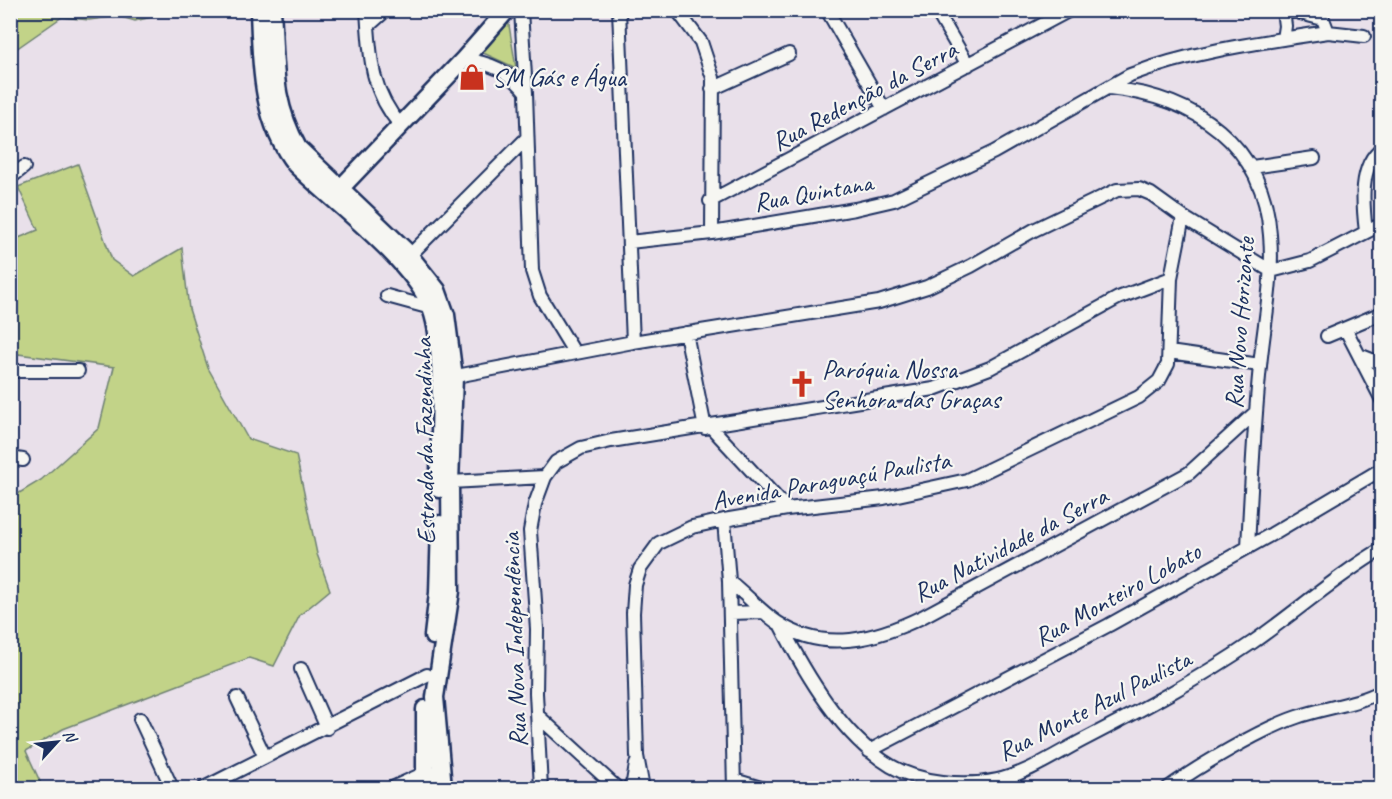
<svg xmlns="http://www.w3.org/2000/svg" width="1392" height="799" font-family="Caveat,sans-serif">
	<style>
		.green { fill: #c2d388; stroke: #6e8173; stroke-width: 1.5 }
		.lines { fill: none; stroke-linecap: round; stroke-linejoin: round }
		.minor-casing { stroke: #1b2f5e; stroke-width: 16 }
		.secondary-casing { stroke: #1b2f5e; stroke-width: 21 }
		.minor { stroke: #f6f6f2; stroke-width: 12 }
		.secondary { stroke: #f6f6f2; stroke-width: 16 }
		.labels { text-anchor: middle; stroke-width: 4.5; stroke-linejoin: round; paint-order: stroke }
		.poi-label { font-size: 26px; fill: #1b2f5e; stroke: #f6f6f2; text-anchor: start }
		.street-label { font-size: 26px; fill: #1b2f5e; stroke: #f6f6f2 }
	</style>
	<rect width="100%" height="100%" fill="#e9e0ea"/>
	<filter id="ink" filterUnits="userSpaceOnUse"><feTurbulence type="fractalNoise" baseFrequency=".0167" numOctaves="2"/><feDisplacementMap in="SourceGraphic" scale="12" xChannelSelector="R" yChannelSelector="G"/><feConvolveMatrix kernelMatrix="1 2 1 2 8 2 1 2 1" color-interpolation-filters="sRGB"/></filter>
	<g filter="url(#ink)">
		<!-- green -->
		<path class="green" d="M11,10H177V11L135,21L118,16L89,20L62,17L16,49L11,48Z
			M508,19L516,68L479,51Z
			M78,164L112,260L134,276L182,248L189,309L208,368L248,439L296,455L317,554L330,590L300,615L274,666L249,658L63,729L26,751L43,788H11V498L41,480L99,428L114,367L11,353V241L38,230L18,187Z"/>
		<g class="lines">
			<defs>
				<path id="minor" d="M367,10C370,56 370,90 401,126
					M521,10L526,93L532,271L540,296L574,352
					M619,10L633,342
					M677,10L701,42L713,78L712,233
					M827,10L884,109
					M936,10L968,65
					M1289,10L1323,19L1328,32L1364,36
					M368,26L386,10
					M1283,39L1285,26L1283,10
					M464,59C490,63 510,71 526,92
					M1109,88C1195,97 1264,144 1270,235C1274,279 1264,323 1260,366C1254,426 1251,487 1248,547
					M712,89L789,54
					M1252,167L1314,158
					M10,178L24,167
					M710,201L1070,10
					M1366,232C1363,206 1358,166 1382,148
					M629,242L712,233L855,209L894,200L994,152L1130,75C1193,51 1262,42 1328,32
					M410,255L527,138
					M1271,271L1310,261L1382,224
					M387,296L431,308
					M1346,330L1382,400
					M686,333L705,428
					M1327,336L1382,313
					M1169,352L1260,365
					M1359,355L1382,364
					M10,371H78
					M446,378L633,342L879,302L927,287L971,266L1034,230L1117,190L1139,189L1151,194L1183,217L1271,271
					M711,427L787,509
					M10,458L23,460
					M450,482L545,477
					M724,520L729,581L734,788
					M729,581C746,594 760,611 778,623C825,654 877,639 922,617L1189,473L1256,412
					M730,613L764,612
					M780,624C805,673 842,737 891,766C920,783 964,787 997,780C1027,774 1056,754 1083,740C1141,710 1199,679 1253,642C1296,612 1336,576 1382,549
					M301,669L327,728
					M237,698L265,757
					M538,716L617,788
					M140,719L172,788
					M869,751L1109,625L1272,534L1382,469
					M734,780L761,788
					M204,788L427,675
					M392,788L425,773H432
					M541,788L536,693L537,629L530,531L535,504L545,477L556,462L581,448L611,441L934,389L990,368L1118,298L1171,278
					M628,788L633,782L636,764
					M643,788L637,756L633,613L635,585L640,569L659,543L692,527L724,520L787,509L884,498L967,480L1139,397L1159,381L1168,364L1171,278L1183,217
					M1168,788C1199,766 1261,729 1297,717C1326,707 1355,705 1382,691"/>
				<path id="secondary" d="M259,10C261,64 261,121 296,165C333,201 409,258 429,303C448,345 438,440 439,489
					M272,10C276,64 271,99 298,148L405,250L437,290L446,315L454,377L450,482L451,591L435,697L443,788
					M335,194L464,59L507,10
					M433,636L438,593L440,524
					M425,709V773L430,788"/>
			</defs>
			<!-- minor casing -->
			<use href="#minor" class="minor-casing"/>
			<!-- secondary casing -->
			<use href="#secondary" class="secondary-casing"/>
			<!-- minor -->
			<use href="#minor" class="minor"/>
			<!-- secondary -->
			<use href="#secondary" class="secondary"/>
		</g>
	</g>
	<!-- icons -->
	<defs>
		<symbol id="shop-bare" viewBox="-9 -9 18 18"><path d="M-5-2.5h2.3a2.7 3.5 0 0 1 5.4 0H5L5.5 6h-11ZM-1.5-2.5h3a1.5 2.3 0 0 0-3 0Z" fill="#c8321e" stroke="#f6f6f2" stroke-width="2.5" paint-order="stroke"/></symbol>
		<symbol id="church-bare" viewBox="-9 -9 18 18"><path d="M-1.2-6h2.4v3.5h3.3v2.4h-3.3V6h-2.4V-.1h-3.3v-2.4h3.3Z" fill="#c8321e" stroke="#f6f6f2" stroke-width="2.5" paint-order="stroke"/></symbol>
	</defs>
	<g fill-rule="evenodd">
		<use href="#shop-bare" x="453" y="58" width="38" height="38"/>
		<use href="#church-bare" x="783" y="365" width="38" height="38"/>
	</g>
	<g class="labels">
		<!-- poi labels -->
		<g class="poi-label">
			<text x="492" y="86">SM Gás e Água</text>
			<text x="822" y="378">Paróquia Nossa<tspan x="822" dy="30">Senhora das Graças</tspan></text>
		</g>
		<!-- street labels -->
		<g class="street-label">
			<text transform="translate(864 95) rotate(-28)" y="9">Rua Redenção da Serra</text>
			<text transform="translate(813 192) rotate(-10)" y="9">Rua Quintana</text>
			<text transform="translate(1239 323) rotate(-86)" y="9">Rua Novo Horizonte</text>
			<text transform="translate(424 441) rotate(-91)" y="9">Estrada da Fazendinha</text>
			<text transform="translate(831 480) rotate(-10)" y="9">Avenida Paraguaçú Paulista</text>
			<text transform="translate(1010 544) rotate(-28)" y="9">Rua Natividade da Serra</text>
			<text transform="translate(1117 594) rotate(-29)" y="9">Rua Monteiro Lobato</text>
			<text transform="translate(514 640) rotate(-92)" y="9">Rua Nova Independência</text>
			<text transform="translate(1094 705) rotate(-27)" y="9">Rua Monte Azul Paulista</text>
		</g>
	</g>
	<!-- margin -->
	<rect width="1392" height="799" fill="none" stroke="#f6f6f2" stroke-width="36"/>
	<rect x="18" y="18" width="1356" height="763" fill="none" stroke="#1b2f5e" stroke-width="2" filter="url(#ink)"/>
	<!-- north arrow -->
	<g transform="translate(57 742) rotate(63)" stroke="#f6f6f2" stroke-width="4.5" paint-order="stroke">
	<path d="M0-4.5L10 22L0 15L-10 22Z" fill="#1b2f5e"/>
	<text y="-9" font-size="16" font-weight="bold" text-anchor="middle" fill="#1b2f5e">N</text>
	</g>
</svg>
